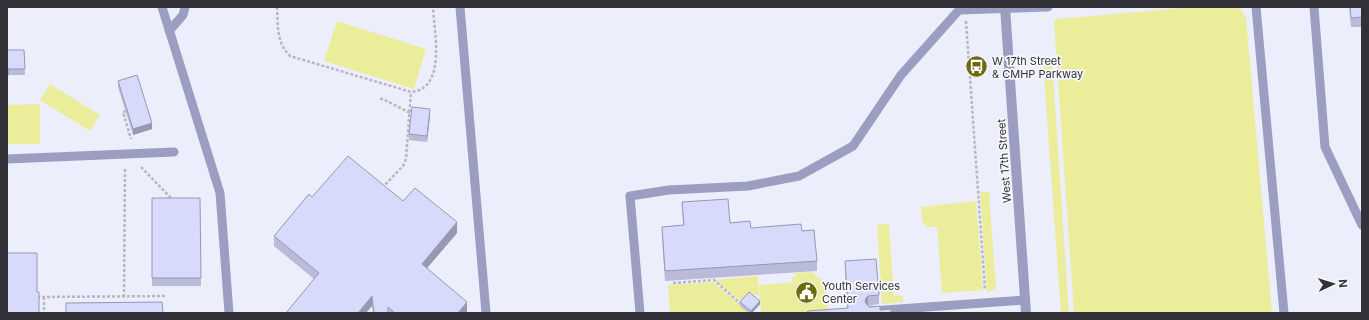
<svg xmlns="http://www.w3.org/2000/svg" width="1369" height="320" font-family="Inter,sans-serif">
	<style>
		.built { fill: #edeefc }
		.green { fill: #ebed9b }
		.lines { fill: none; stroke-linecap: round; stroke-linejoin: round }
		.path { stroke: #b7b8be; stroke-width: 2.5; stroke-dasharray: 3 2; stroke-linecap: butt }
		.service { stroke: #9b9ec1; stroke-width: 9 }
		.tertiary { stroke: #9b9ec1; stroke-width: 10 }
		.wall { fill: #b9bbd8 }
		.shaded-wall { fill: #9699b0 }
		.building { fill: #d7dafb; stroke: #9699b0 }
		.labels { text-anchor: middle; stroke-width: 3.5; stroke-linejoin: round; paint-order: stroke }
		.poi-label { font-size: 11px; fill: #313137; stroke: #f6f7fd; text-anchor: start }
		.street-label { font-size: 11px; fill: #313137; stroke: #f6f7fd }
	</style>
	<rect width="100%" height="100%" fill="#f6f7fd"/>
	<!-- built -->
	<path class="built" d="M7,7H1362V313H7Z"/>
	<!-- green -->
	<path class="green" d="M1195,7H1239L1243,12L1246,18L1272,313H1074L1054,22L1055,19Z
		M337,21L426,49L414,89L324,61Z
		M1052,61L1069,313H1061L1043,62Z
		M50,84L100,115L90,131L40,100Z
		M40,104V144H7V105Z
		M980,192H989L996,288L987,293Z
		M976,201L983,290L942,293L937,227H927L922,221L921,207Z
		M889,224L894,296L903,295V302L882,304L877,225Z
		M812,272L826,284L828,310L819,313H761L759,285L817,281L792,282V277H796L795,273Z
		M758,276L759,295H748L742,302L715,280Z
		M713,282L750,313H670L668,285Z"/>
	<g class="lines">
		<!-- path -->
		<path class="path" d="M277,7C278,24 276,43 290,56L411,92C447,89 434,31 433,7
			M966,21L985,290
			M380,99H383L410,113
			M126,111L123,112L131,139
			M141,167L172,199
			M382,188L403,166L406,159L411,92
			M673,283L714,280L741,304
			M37,297L166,296
			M44,297V313
			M124,297L125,167"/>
		<!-- service -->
		<path class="service" d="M162,7L220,193L229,313
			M460,7L486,313
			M1256,7L1284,313
			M1314,7L1325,147L1362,225
			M169,31L183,15L185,7
			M7,159L174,152
			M871,311L1025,300
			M640,313L630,196L669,190L748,186L799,176L853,146L901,75L959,10L1048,7"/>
		<!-- tertiary -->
		<path class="tertiary" d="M1005,7L1026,313"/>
	</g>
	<!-- wall -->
	<path class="wall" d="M1349,7H1362V27H1351Z
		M7,50H24L25,75H8V82H7Z
		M118,81L152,129L133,135L118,87Z
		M430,115L427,142L409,140V134Z
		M312,197L403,201L457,233L427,268L467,312L466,313H373L372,306L314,279L274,246V236Z
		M152,198H200L201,286H152Z
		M682,202L730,223L751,228L802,231L817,261V271L665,281L662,237V227L683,225Z
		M845,261L879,295V304L868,306L869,307L891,313L847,308L845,271Z
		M740,302L760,304L752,313H749L740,306Z"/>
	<!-- shaded-wall -->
	<path class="shaded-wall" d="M430,109V115L427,142V136Z
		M152,123V129L133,135V129Z
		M457,222V233L422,274V264Z
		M372,296V306L366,313H358Z
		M868,296V306L865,302L866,298Z
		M760,301V304L752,313H751V311Z
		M467,302V312L466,313H458Z"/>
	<!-- building -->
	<path class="building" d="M1350,7H1362V17L1351,18Z
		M7,50H24L25,69H8V76H7Z
		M137,75L152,123L133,129L118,81Z
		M412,107L430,109L427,136L409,134Z
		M348,156L403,201L415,188L457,222L422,264L467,302L458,313H395L388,307V313H374L372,296L358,313H286L319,273L274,236L309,194L312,197Z
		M152,198H200L201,278H152Z
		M728,199L730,223L750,221L751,228L801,224L802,231L814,230L817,261L665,271L662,227L684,225L682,202Z
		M7,253H37V292H39V313H7Z
		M876,259L879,295L868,296L866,298L865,302L869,307L880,306V310L891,309V313H806L808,311L848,308L845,261Z
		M749,292L760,301L751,311L740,302Z
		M162,302L163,313H66V303Z"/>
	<!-- icons -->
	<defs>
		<symbol id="bus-disc" viewBox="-11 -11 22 22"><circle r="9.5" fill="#6b6b09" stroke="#f6f7fd"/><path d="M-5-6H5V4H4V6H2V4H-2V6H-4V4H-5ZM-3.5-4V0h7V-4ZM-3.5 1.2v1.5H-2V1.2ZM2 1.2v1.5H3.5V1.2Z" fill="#fff"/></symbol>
		<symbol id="civic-disc" viewBox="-11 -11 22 22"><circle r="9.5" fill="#6b6b09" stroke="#f6f7fd"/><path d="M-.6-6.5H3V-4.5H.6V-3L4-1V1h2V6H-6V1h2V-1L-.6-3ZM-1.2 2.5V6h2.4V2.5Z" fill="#fff"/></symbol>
	</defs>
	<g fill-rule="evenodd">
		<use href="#bus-disc" x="964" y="54" width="25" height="25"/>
		<use href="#civic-disc" x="794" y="280" width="25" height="25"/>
	</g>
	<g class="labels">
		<!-- poi labels -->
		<g class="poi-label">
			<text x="992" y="65">W 17th Street<tspan x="992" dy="13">&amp; CMHP Parkway</tspan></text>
			<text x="822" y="290">Youth Services<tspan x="822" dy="13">Center</tspan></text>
		</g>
		<!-- street labels -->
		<g class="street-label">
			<text transform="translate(1004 161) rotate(-94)" y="4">West 17th Street</text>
		</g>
	</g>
	<!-- border -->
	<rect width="1369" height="320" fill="none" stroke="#313137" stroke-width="16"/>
	<!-- north arrow -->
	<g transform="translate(1333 284) rotate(86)" stroke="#f6f7fd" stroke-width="3" paint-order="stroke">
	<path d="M0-3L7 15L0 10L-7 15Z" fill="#313137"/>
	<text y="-6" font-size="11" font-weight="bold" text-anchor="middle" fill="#313137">N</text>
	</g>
</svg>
